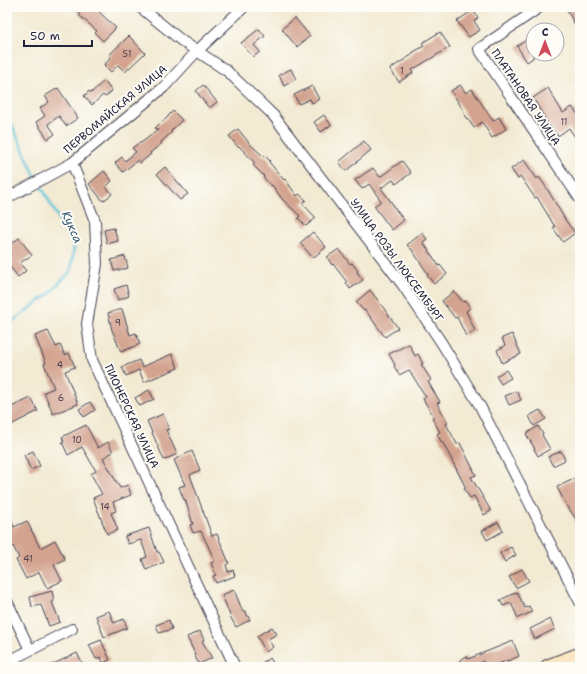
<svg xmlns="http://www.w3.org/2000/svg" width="587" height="674" font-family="'Shantell Sans',sans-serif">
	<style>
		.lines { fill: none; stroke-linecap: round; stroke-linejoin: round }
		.stream { stroke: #5ec1dc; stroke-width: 2.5 }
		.building { fill: #d3a38f }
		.street-casing { stroke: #414052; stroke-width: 12 }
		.secondary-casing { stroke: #414052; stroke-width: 17 }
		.street { stroke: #fff; stroke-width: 10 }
		.secondary { stroke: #fbe6c4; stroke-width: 15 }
		.labels { text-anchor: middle; stroke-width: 4; stroke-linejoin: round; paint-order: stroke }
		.number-label { font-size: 9px; fill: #4e4250 }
		.street-label { font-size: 11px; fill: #22223b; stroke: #fdfcf7 }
		.water-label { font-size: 12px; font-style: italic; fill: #375a73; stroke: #fdfcf7 }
	</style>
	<rect width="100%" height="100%" fill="#fdfcf7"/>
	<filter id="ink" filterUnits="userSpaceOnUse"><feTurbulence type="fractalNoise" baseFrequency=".025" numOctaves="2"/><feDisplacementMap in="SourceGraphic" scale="8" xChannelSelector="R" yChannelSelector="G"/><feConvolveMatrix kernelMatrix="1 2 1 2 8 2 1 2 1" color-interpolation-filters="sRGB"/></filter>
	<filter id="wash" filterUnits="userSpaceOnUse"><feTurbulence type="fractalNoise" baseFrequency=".012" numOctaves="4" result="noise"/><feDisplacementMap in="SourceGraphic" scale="16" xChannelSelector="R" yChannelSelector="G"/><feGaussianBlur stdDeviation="0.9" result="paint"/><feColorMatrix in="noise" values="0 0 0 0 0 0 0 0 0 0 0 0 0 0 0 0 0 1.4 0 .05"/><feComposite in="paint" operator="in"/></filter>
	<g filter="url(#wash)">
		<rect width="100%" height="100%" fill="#f2ead3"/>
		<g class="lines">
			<!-- stream -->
			<path class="stream" d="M7,119L11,123L37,180
				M7,324H9L49,294L71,271L74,247L40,184"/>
		</g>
		<g id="blocks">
			<!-- building -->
			<path class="building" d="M73,7H94L116,28L103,41L95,33L97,31L79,15L80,14Z
				M573,7H580V34L567,10Z
				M473,10L478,18L474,21L480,30L469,37L457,21Z
				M295,18L310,36L297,47L282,29Z
				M259,29L265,36L254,45L260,52L253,57L241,43Z
				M440,32L450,47L412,70L413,73L399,82L390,69L413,54L412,53L424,46L422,43Z
				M129,36L145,53L125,72L118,65L111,72L104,65L111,58L109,55Z
				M533,36V58L527,62L517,46Z
				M291,69L296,79L284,86L279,75Z
				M104,81L112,91L105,97L103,95L92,105L84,96L89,91L91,93Z
				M203,85L217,102L209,108L196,91Z
				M460,85L466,93L472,89L493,121L499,117L506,129L492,138L482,122L474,128L463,112L464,111L451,91Z
				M312,86L319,99L312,103L310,99L299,104L294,95Z
				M58,88L78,118L66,126L59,116L48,124L55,134L48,139L36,122L45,116L40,108L49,102L45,96Z
				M548,88L563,113L572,107L580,117V145L569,128L558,136L549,125L533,98Z
				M173,111L182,120L171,131L172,132L161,142L162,143L150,153L151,154L140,163L138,160L123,172L115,163L122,157L125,161L136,152L132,148L140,142L141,143L158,130L155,128L168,117V116Z
				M324,115L331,125L321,132L314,122Z
				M238,129L250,144L263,156L264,155L270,161L269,162L284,180L285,179L297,196L299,194L306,200L302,203L316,218L306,226L298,218L300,216L282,199L272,185L271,186L263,177L264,176L253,165L255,163L239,146L238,147L229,136Z
				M364,141L371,150L346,171L339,162Z
				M524,160L537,179L539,177L546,187L566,221L575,233L563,242L553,228L555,227L537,197L535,198L521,177L518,179L511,169Z
				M402,161L411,173L396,184L393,180L381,188L394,206H393L404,220L392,230L374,206L381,201L369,184L362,189L355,180L373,168L380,177Z
				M165,167L188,194L180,200L157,174Z
				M104,171L112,181L106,187L112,194L103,201L89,184Z
				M114,228L118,241L107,244L104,230Z
				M313,232L326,247L313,258L300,243Z
				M422,233L427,239L423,242L439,266L440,265L447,274L434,284L427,275L428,274L412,250L407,245Z
				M19,238L32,255L20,263L26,271L18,277L7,263V258L11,255L7,250V247Z
				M339,249L350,264L352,263L358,271L357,272L363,280L350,289L346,283L347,282L333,264L332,265L327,257Z
				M125,256L128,268L114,271L111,260Z
				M126,285L129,296L118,300L114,289Z
				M370,290L377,299L398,328L385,337L365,310L364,311L356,302Z
				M454,291L463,302L466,301L470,308L466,311L475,331L466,336L457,317L455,318L442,301Z
				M122,309L130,335L136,333L140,344L121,352L112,330L108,313Z
				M48,331L56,347L60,345L65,355L69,353L75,367L65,371L78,404L53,414L44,392L54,388L44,364L46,363L35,336Z
				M512,334L521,354L502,363L497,350L505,346L502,338Z
				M409,344L415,356L418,354L423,364H421L431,380L428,382L440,402L437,403L448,423L446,424L457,444L460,443L476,475L471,477L491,511L484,515L474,496L470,498L464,489L466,488L443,443H442L437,434L440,432L432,418L434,417L423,399L426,397L409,370L399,375L394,366L395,365L389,354Z
				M172,354L178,368L144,382L139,370L126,376L122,367L139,360L142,367Z
				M506,370L511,378L501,384L496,376Z
				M149,390L154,399L140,406L135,398Z
				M517,391L521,400L509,405L505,396Z
				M31,398L38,411L7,427V409Z
				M90,402L95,410L84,417L79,409Z
				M540,410L546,419L534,426L529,416Z
				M163,414L169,429L166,430L177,454L164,460L147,421Z
				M86,425L98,448L108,442L113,452L103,458L120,488L128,485L131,495L113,502L116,511L111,513L118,530L107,534L93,498L102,494L91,474L96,471L82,447L68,455L62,442H64L62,437Z
				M538,426L543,434L542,435L550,449L538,456L534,449H535L526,434Z
				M33,451L40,466L31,470L24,455Z
				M192,451L200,470L190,475L212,536L217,534L229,563L226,565L228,572L233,570L235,576L216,583L213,576L216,575L211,563L215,561L201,531L193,533L190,525L193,524L185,499L184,500L179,487L185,485L174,460Z
				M561,451L565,460L553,466L548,457Z
				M580,476V526L563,499L557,487Z
				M7,513L14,527L27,521L40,548L55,540L65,559L54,565L62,581L47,588L39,572L26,579L16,560L19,558L7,534Z
				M498,522L503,531L487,540L482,531Z
				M149,528L157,552H159L164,562L146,570L142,559L147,557L141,540L128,544L125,536Z
				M511,547L516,555L505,562L500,553Z
				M522,569L529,581L516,588L509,577Z
				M234,590L243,612L245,611L250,620L236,627L231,618L222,595Z
				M52,591L54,601L52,602L60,622L49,626L41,605L32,607L30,597Z
				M517,592L525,608L529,606L532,612L518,618L511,603L503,606L500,600Z
				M109,611L114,623L124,619L127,628L104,637L96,616Z
				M550,619L555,629L535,639L530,629Z
				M169,620L172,629L159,633L156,625Z
				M272,627L277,634L268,639L273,647L266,652L257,636Z
				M200,631L204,640L202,641L212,658L199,664L194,655L195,654L187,637Z
				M101,640L110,660L103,663L101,657L96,659L89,645Z
				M513,641L519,656L508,661V660L491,667H486L483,661L472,667H451L461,663L460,660L467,656L468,659Z
				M77,653L84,667H47Z
				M270,658L276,667H255Z"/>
		</g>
	</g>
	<g filter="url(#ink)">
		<use href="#blocks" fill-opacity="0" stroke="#414052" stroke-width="1"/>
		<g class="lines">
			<defs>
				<path id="street" d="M140,7L182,41L227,71L273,115L402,284L441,342L480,406L580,602
					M540,7L479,49L580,199
					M72,163L95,221L97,264L87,324L92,360L235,667
					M7,198L72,163L164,87L197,51L244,7
					M7,601L30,650
					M7,662L72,629"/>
				<path id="secondary" d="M548,667L580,655"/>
			</defs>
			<!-- street casing -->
			<use href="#street" class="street-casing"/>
			<!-- secondary casing -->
			<use href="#secondary" class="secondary-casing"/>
			<!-- street -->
			<use href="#street" class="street"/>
			<!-- secondary -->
			<use href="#secondary" class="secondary"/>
		</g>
	</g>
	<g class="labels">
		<!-- number labels -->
		<g class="number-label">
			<text x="127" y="57">51</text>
			<text x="402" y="74">1</text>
			<text x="564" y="125">11</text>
			<text x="118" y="326">9</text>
			<text x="60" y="368">4</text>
			<text x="61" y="401">6</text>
			<text x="77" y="443">10</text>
			<text x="105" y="510">14</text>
			<text x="28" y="562">41</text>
		</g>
		<!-- street labels -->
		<g class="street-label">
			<text transform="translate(526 97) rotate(56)" y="4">ПЛАТАНОВАЯ УЛИЦА</text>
			<text transform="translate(115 109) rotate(-40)" y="4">ПЕРВОМАЙСКАЯ УЛИЦА</text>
			<text transform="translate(397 260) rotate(54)" y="4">УЛИЦА РОЗЫ ЛЮКСЕМБУРГ</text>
			<text transform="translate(132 416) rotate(65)" y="4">ПИОНЕРСКАЯ УЛИЦА</text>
		</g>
		<!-- water labels -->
		<g class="water-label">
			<text transform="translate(72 227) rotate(66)" y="4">Кукса</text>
		</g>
	</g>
	<!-- margin -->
	<rect width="587" height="674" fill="none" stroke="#fdfcf7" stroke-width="24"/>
	<!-- north arrow -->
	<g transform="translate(545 42)"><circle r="19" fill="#fdfcf7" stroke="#a5a5ac"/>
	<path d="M0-3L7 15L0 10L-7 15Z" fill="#d1495b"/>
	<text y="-6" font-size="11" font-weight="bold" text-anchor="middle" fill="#22223b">С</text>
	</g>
	<!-- scale -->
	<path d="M24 40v6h68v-6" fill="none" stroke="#22223b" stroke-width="2"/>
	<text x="30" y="40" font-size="12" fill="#22223b" stroke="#fdfcf7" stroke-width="3" paint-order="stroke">50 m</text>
</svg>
